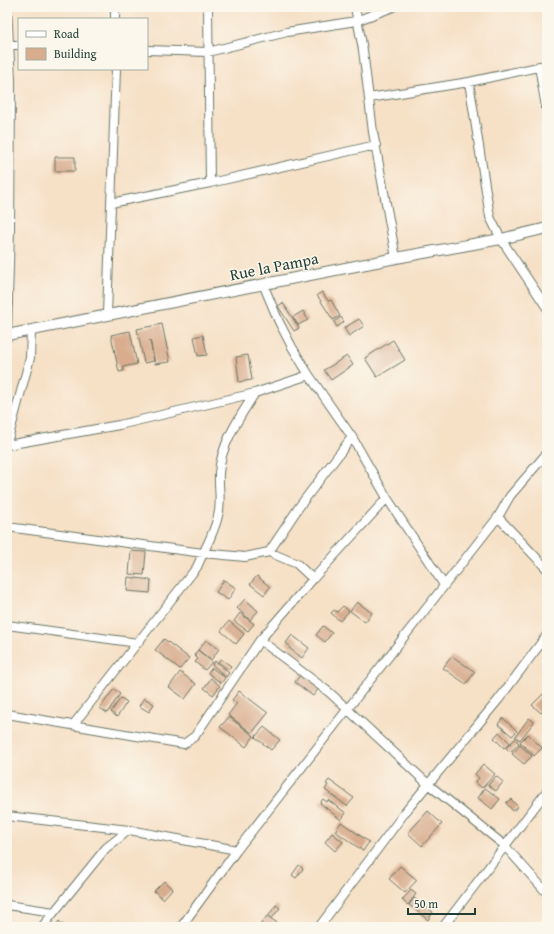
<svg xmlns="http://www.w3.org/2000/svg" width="554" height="934" font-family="'Gentium Book Plus',serif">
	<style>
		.building { fill: #d8ac8d }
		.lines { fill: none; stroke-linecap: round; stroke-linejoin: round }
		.minor-casing { stroke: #6a7667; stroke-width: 10 }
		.tertiary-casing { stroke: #6a7667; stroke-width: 12 }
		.minor { stroke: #fff; stroke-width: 8 }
		.tertiary { stroke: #fff; stroke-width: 10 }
		.labels { text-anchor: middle; stroke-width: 3; stroke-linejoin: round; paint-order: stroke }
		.street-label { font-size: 16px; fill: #1f3d34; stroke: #fbf7ec }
	</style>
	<rect width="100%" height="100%" fill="#fbf7ec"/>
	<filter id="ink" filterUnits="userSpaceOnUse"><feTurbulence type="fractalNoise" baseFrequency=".025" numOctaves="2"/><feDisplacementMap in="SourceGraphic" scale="8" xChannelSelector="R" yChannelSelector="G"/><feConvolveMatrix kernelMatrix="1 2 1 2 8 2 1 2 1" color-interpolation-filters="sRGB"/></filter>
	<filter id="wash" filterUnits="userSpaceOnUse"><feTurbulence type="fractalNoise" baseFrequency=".012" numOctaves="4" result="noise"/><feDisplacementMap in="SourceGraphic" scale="16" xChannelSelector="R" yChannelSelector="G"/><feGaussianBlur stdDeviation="0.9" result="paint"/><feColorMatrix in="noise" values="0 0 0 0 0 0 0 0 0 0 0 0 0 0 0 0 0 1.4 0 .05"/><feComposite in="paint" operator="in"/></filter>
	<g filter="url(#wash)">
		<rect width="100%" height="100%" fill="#f6e0c6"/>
		<g id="blocks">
			<!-- building -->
			<path class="building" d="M55,157H75V171H55Z
				M322,292L328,301L331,300L340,316L333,320L317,295Z
				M283,303L299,328L294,331L278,306Z
				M303,311L308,320L298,325L293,317Z
				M341,317L344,322L337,327L334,322Z
				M359,319L364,326L349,336L344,328Z
				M162,324L170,362L155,364L150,340L154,361L144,363L137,329Z
				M130,331L137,364L123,367L124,371L119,372L111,335Z
				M203,335L207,355L198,356L194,337Z
				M393,340L405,360L377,377L365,358Z
				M248,355L252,380L239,382L236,357Z
				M347,356L353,365L331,380L324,370Z
				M131,551L146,552L144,575L129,574Z
				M257,576L270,587L264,595L250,584Z
				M128,577L151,580L150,593L127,591Z
				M224,580L236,588L228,600L216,592Z
				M245,599L258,611L250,620L237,608Z
				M357,602L372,613L365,622L350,611Z
				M343,606L349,611L340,621L331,613L334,610L337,612Z
				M240,613L254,624L248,631L234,621Z
				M229,621L244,634L236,644L221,631Z
				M323,626L332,633L325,642L316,635Z
				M292,635L309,648L302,658L289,648L290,646L286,643Z
				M164,639L189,658L180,669L155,650Z
				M206,640L219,649L211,660L198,650Z
				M198,650L212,662L205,670L195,662L198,659L194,655Z
				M452,656L475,672L466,684L443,668Z
				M221,659L231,666L228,670L218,662Z
				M215,661L229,673L226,677L212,665Z
				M212,668L225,678L221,683L208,673Z
				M304,670L322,684L313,696L295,682Z
				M180,672L196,684L185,699L169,687Z
				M211,678L220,686L213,695L204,688Z
				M114,689L120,694L107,713L100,708Z
				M239,691L268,713L252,733L228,715L237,703L232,700Z
				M543,694L547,697V707L541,713L532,705Z
				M121,698L127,702L117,717L111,712Z
				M144,698L154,704L149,712L139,706Z
				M229,717L254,736L246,747L220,727Z
				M503,718L517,731L512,736L498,724Z
				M529,718L534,722L520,740L515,737Z
				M264,727L280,740L271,750L255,737Z
				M499,732L510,743L504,748L494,738Z
				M528,734L542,748L534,756L520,742Z
				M515,739L519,743L511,752L506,748Z
				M520,745L532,756L524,764L512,754Z
				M483,764L495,774L482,788L475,782L479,778L475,774Z
				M496,776L503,782L496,791L488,785Z
				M329,780L354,798L347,806L325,790L328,785L326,784Z
				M485,788L500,799L492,809L478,798Z
				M323,799L327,802L328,800L346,813L341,820L320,803Z
				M511,799L518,807L513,811L506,803Z
				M428,811L442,824L422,846L408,833Z
				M341,822L369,842L363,851L335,831Z
				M332,833L343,842L335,851L325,842Z
				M299,865L303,869L296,878L292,875Z
				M400,866L417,880L405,893L389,879Z
				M164,881L172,889L163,899L154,891Z
				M411,890L416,894L408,905L402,900Z
				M414,898L433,912L428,920L409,905Z
				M276,905L280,908L272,918L269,915Z
				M267,916L279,924L277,927H263L260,925Z
				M59,921L66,927H56L55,926Z"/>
		</g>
	</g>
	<g filter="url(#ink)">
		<use href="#blocks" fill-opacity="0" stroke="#6a7667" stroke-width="1"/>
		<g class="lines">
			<defs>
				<path id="minor" d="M115,7V19
					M208,7L210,183
					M355,7L363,50L373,132L396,258
					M7,45H19
					M147,50L208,52L287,32L356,21L393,7
					M539,66L547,113
					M469,82L490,217L501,239L547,308
					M369,98L469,82L547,65
					M111,203L210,183L376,145
					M7,229H10L11,81L7,7
					M263,284L279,322L292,347L309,375L352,437L387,498L444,585
					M107,314L116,69
					M7,332L10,229
					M7,443L30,358L31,331
					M7,445L119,425L255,393L309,375
					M498,517L547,569
					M7,527L203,553L245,557L269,552L297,564L313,579L260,640
					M269,552L299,507L352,437
					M313,579L387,498
					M7,625L138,643
					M7,714L184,744L195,736L260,640L330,693L429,785L504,845L547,893
					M73,725L197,567C204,550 214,534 218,516C222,502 218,488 219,473C221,444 239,418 255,393
					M7,816L129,830L237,850
					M7,905L54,912
					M42,927L106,848L129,830
					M181,927L237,850L498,517L510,496L547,453
					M319,927L406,811L499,699L547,635
					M443,927L547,791"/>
				<path id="tertiary" d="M7,335L396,258L501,239L547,228"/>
			</defs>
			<!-- minor casing -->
			<use href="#minor" class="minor-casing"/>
			<!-- tertiary casing -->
			<use href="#tertiary" class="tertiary-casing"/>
			<!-- minor -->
			<use href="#minor" class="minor"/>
			<!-- tertiary -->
			<use href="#tertiary" class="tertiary"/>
		</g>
	</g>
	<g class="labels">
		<!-- street labels -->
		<g class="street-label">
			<text transform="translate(274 266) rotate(-11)" y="6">Rue la Pampa</text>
		</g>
	</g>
	<!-- margin -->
	<rect width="554" height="934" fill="none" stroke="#fbf7ec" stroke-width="24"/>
	<!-- legend -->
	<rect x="18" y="18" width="130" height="52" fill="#fbf7ec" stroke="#a3ada2"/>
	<rect x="26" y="31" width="20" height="6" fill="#ffffff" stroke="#a3ada2"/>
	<text x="54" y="38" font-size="12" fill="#1f3d34">Road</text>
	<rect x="26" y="48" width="20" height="12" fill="#d8ac8d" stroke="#a3ada2"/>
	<text x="54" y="58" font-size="12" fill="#1f3d34">Building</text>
	<!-- scale -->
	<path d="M408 908v6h67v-6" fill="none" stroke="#1f3d34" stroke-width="2"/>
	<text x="414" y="908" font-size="12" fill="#1f3d34" stroke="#fbf7ec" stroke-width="3" paint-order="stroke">50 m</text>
</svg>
